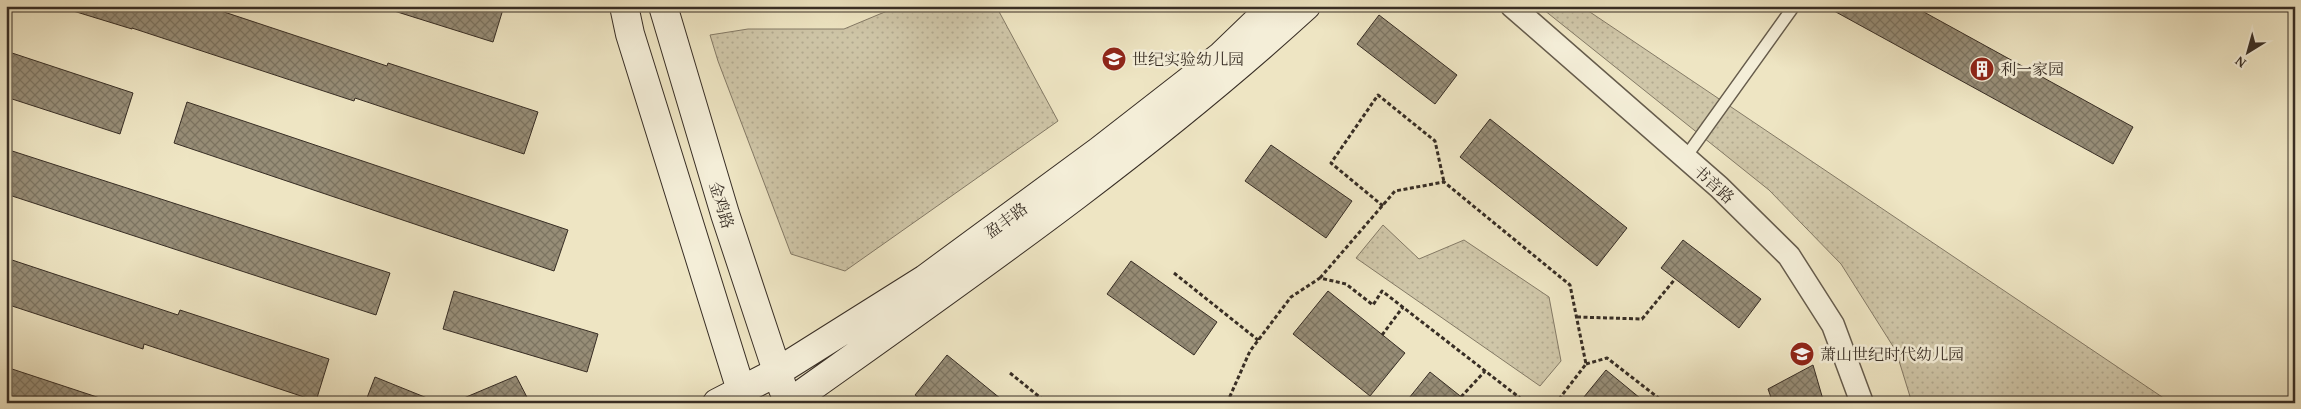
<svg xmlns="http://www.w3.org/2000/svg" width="2301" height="409" font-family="'Gentium Book Plus','Noto Serif SC',serif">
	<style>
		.grass { fill: url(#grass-dots); stroke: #847a66 }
		.building { fill: url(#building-cross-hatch); stroke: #382e25 }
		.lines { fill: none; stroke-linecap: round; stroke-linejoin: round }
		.service-casing { stroke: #665c4c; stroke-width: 14 }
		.minor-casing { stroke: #665c4c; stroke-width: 25 }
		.secondary-casing { stroke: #382e25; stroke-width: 30 }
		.path { stroke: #382e25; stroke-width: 3; stroke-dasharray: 4 2.5; stroke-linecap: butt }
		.service { stroke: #f4eed8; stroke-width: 11 }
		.minor { stroke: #f4eed8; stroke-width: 22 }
		.secondary { stroke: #f4eed8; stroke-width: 28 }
		.labels { text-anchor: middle; stroke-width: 5; stroke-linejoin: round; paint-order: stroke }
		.poi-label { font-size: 16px; fill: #382e25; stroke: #f4eed8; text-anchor: start }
		.street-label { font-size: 16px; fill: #382e25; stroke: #f4eed8 }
	</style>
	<defs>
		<pattern id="grass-dots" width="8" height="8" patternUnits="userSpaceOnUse" patternTransform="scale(1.25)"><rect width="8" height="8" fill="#cfc6a8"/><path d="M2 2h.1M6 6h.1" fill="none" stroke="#b2aa90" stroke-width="1.8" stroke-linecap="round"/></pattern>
		<pattern id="building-cross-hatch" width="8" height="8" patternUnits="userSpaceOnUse" patternTransform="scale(1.25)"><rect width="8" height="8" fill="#978d77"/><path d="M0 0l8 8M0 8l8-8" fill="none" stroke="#7c7461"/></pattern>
	</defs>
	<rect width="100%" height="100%" fill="#eee5c3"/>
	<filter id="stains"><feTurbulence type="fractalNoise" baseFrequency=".004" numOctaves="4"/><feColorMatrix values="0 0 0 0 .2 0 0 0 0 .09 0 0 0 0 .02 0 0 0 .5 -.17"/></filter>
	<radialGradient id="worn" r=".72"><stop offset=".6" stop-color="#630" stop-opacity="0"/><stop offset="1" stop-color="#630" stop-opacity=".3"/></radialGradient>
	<!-- grass -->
	<path class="grass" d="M899,6H996L1058,121L845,271L791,254L718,61L710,35L748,29H844Z
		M1539,6H1581L2171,403H1912L1896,351L1841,264L1769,190Z
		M1383,225L1419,259L1464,240L1549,297L1561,361L1540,386L1356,258Z"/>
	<!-- building -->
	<path class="building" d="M71,6H206L387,66L388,63L538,112L524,154L355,98L354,101L132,28V29L70,10Z
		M392,6H504L493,42L391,10Z
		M1825,6H1913L2133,127L2113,164Z
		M1379,15L1457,75L1435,104L1357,44Z
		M6,51L133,93L120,134L6,97Z
		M187,102L568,230L554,271L174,143Z
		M1490,119L1627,228L1597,266L1460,157Z
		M1271,145L1352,201L1326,238L1245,181Z
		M6,149L390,273L376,315L6,194Z
		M1683,240L1761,299L1739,328L1661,268Z
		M6,258L178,315L180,310L329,359L316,401L144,344L143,349L6,304Z
		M1131,261L1217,322L1194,355L1107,294Z
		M454,291L598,334L587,372L443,329Z
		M1328,291L1405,353L1370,396L1293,334Z
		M947,355L1006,403H925L915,395Z
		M1813,365L1824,403H1773L1768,389Z
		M6,367L106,400V403H6Z
		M1606,370L1646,403H1579Z
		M1430,372L1469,403H1405Z
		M516,376L530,403H452Z
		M375,377L437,402V403H365Z"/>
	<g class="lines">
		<defs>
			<path id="service" d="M1685,158L1794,6"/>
			<path id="minor" d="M1512,6L1719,187L1789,256L1833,325L1862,403"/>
			<path id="secondary" d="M624,6L630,34L745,403
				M663,6L725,214L783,389
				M717,403L777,372L925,279L1099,151L1221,56L1273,6
				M789,403C966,277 1145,153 1306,6"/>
		</defs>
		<!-- service casing -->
		<use href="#service" class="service-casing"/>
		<!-- minor casing -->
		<use href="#minor" class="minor-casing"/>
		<!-- secondary casing -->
		<use href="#secondary" class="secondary-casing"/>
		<!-- path -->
		<path class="path" d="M1383,206L1331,163L1378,95L1435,141L1444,182
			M1174,273L1258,340
			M1320,278L1395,191L1444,182L1570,285L1586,364L1556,403
			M1577,317L1642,319L1675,279
			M1382,335L1403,307
			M1586,364L1607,358L1665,403
			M1010,373L1047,403
			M1461,397L1485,371
			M1227,403L1250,351L1291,297L1320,278L1346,284L1373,305L1382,291L1520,398L1524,403"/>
		<!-- service -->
		<use href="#service" class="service"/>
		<!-- minor -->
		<use href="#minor" class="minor"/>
		<!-- secondary -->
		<use href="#secondary" class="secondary"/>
	</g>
	<!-- icons -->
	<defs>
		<symbol id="school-disc" viewBox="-11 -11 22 22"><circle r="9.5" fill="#8f2418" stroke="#f4eed8"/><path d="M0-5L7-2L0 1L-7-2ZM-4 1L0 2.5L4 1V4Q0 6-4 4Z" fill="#fff"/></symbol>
		<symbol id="building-disc" viewBox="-11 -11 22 22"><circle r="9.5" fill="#8f2418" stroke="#f4eed8"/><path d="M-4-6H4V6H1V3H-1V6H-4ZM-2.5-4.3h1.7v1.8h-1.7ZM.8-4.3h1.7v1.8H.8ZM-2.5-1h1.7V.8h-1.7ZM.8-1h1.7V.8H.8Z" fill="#fff"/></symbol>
	</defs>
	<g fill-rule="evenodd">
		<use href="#school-disc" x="1100" y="45" width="28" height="28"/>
		<use href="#building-disc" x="1968" y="55" width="28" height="28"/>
		<use href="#school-disc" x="1788" y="340" width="28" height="28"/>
	</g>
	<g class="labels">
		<!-- poi labels -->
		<g class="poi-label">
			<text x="1132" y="65">世纪实验幼儿园</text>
			<text x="2000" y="75">利一家园</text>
			<text x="1820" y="360">萧山世纪时代幼儿园</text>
		</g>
		<!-- street labels -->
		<g class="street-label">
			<text transform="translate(1714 184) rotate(42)" y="6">书音路</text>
			<text transform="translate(722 205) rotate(73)" y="6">金鸡路</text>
			<text transform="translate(1006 220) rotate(-36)" y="6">盈丰路</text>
		</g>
	</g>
	<!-- margin -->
	<rect width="2301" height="409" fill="none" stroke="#eee5c3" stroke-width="25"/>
	<rect x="8" y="8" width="2286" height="394" fill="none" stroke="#382e25" stroke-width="2.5"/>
	<rect x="12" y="12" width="2276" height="384" fill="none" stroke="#382e25"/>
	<!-- north arrow -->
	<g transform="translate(2248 52) rotate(217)" stroke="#f4eed8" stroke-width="4" paint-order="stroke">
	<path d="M0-4L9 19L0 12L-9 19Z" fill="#382e25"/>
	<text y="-8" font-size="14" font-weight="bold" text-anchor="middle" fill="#382e25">N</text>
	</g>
	<rect width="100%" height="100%" filter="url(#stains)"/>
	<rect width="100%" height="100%" fill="url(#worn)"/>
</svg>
